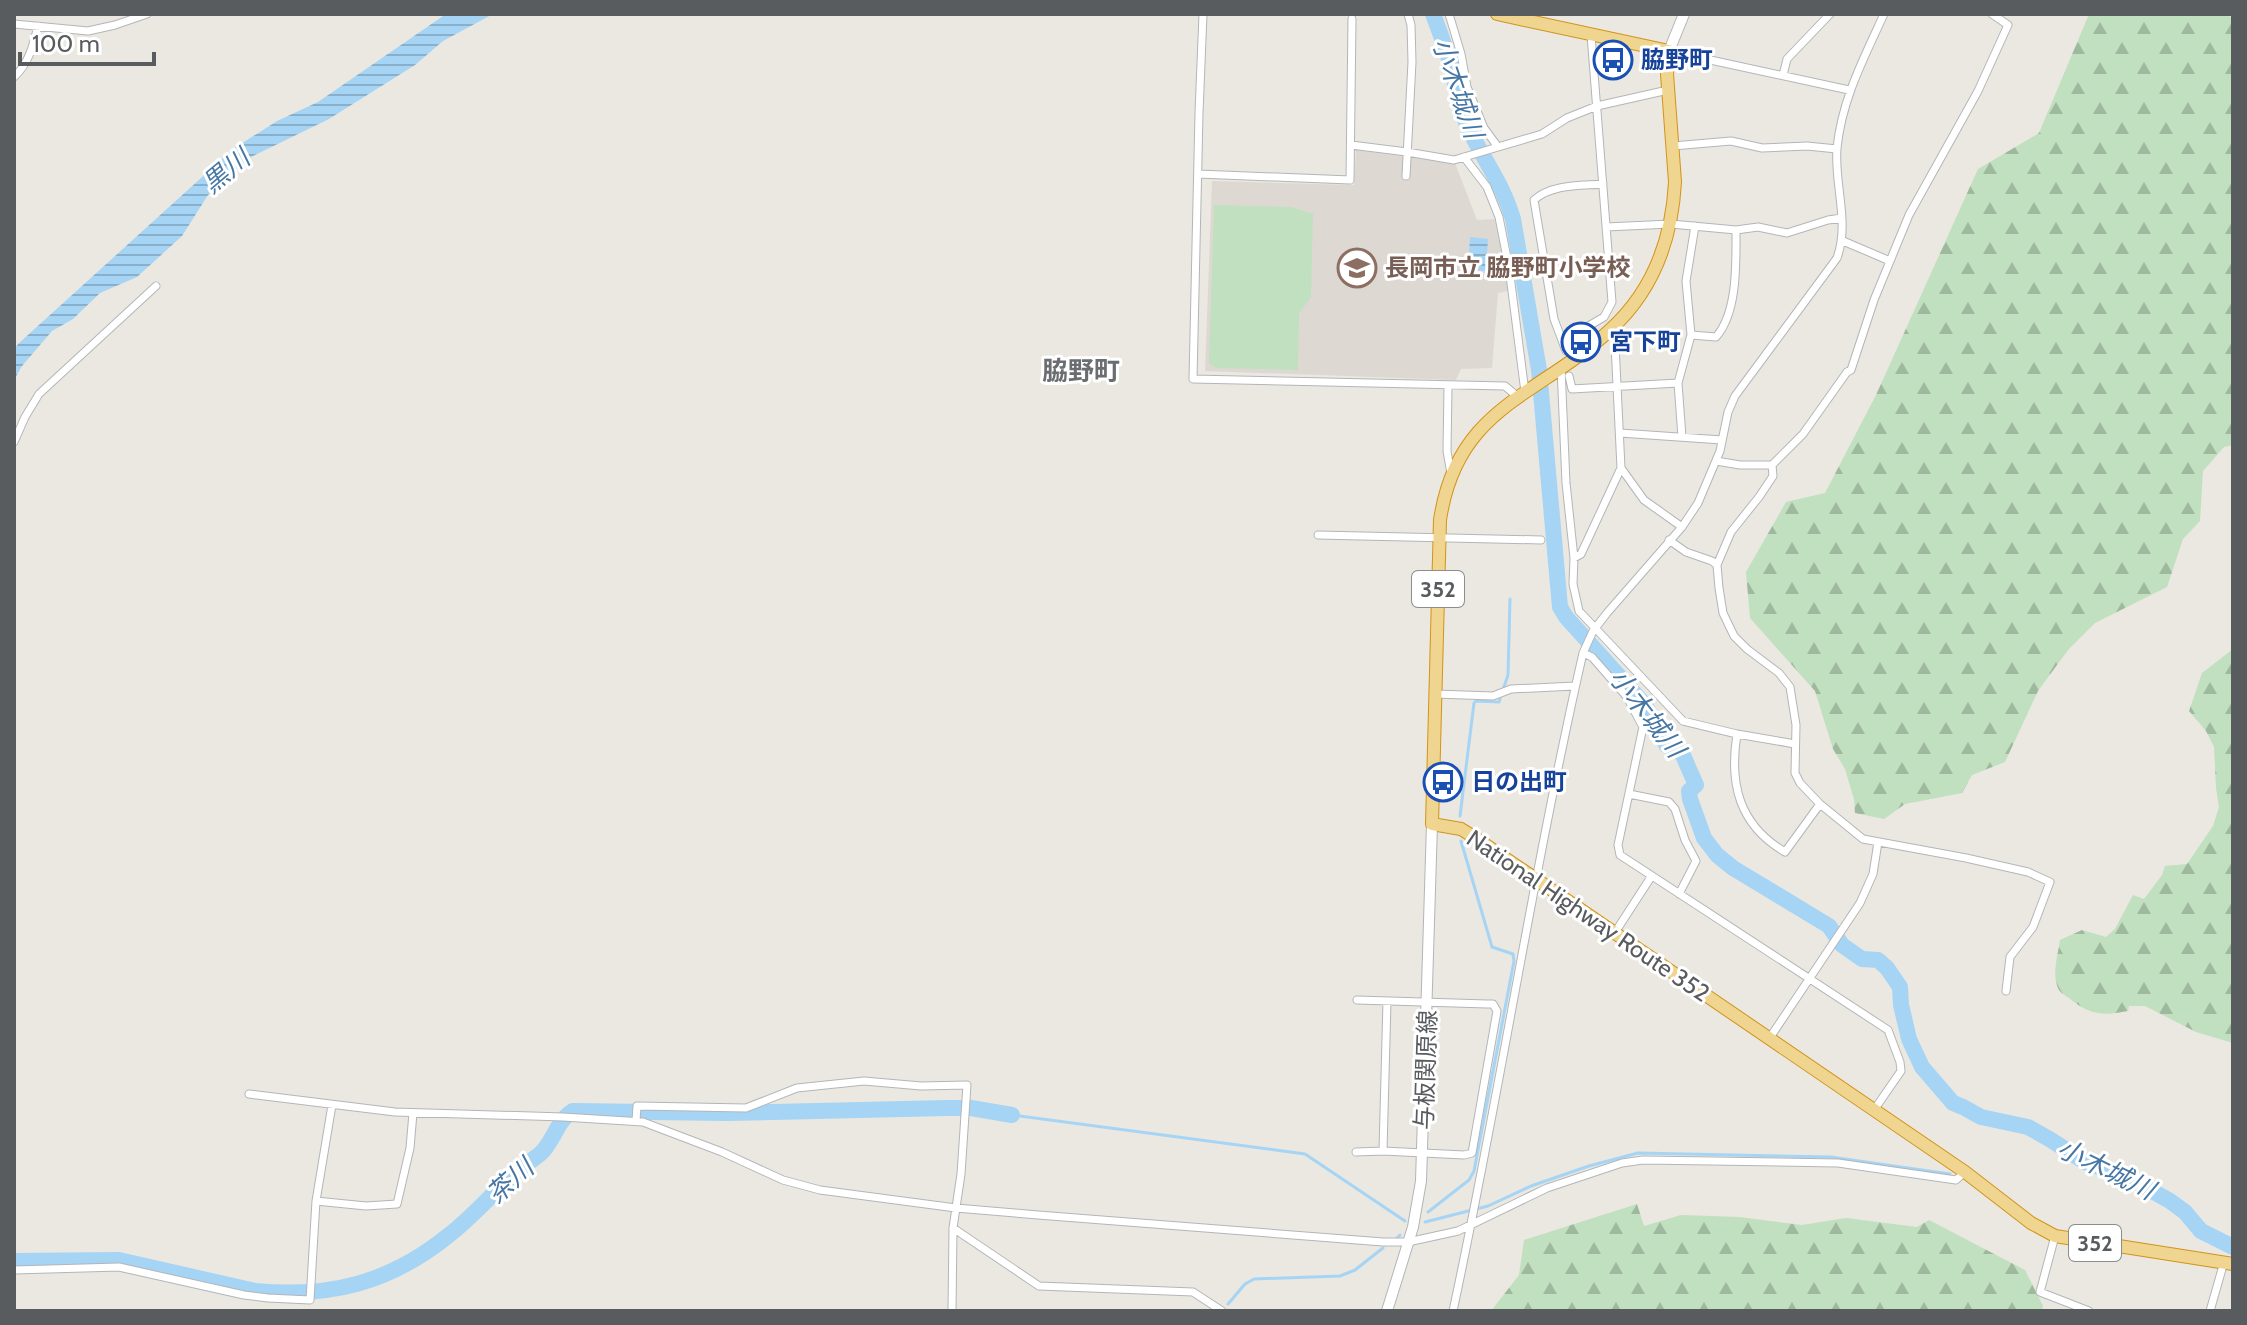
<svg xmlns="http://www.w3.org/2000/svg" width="2247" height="1325" font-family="Cabin,'Noto Sans JP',sans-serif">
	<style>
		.education { fill: #ddd9d2 }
		.green { fill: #c0e0bf }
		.forest { fill: url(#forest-firs) }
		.water { fill: url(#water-rules) }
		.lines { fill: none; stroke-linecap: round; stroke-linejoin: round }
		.stream { stroke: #a6d4f5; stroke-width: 3 }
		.river { stroke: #a6d4f5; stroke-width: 16 }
		.street-casing { stroke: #b3b6b9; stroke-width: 9 }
		.secondary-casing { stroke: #b2b5b9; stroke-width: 12 }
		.highway-casing { stroke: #d29318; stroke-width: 14 }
		.street { stroke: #fff; stroke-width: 7 }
		.secondary { stroke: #fff; stroke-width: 10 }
		.highway { stroke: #f0d591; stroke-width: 12 }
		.labels { text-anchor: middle; stroke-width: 6; stroke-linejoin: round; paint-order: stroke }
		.shield { fill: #fff; stroke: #8b8d8f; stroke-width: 2 }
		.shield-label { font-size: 22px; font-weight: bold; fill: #595c5f }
		.transit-label { font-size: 24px; font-weight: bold; fill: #164399; stroke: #fff; text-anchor: start }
		.education-label { font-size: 24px; font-weight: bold; fill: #785e54; stroke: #fff; text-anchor: start }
		.street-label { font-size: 24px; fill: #595c5f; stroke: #fff }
		.water-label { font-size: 26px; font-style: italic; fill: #4677a4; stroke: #fff }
		.neighbourhood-label { font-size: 26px; font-weight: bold; fill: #6a6e71; stroke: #fff }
	</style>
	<defs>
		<pattern id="forest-firs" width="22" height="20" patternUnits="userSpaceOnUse" patternTransform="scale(2)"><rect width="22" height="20" fill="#c0e0bf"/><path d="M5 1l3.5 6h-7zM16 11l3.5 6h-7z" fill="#9fb99e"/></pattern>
		<pattern id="water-rules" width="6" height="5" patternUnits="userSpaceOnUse" patternTransform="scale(2)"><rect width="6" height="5" fill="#a6d4f5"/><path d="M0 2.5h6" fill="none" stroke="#8aafca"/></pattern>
	</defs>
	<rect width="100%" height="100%" fill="#eae8e0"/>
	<!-- education -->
	<path class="education" d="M1356,150L1455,163L1477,220L1495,219L1502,244L1508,291L1498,293L1492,368L1461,369L1456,380L1205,371L1212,181L1354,185Z"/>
	<!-- green -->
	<path class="green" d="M1214,205L1291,207L1313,214L1311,297L1299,313L1298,370L1216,368L1209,363Z"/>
	<!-- forest -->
	<path class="forest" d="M2089,14H2224L2233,18V445L2224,447L2203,471L2200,521L2183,539L2167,587L2095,623L2068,650L2038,691L2005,762L1972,775L1962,793L1905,804L1884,819L1855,813L1854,799L1845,769L1833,749L1815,691L1750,618L1746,572L1786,502L1825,493L1876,395L1978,169L2039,133Z
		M2233,649V1043L2196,1032L2145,1006H2129L2128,1011C2103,1016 2089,1015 2069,998C2066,996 2062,994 2059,990C2051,976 2058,955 2060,940L2082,930L2106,937L2115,929L2133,895L2144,899L2162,875L2165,866L2187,864L2213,826L2219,807L2216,788L2214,747L2206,731L2189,711L2202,673Z
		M1637,1204L1644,1226L1681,1215L1739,1217L1802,1225L1846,1218L1917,1227L1929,1220L2025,1270L2043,1306L2042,1311H1491L1519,1275L1524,1240Z"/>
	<!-- water -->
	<path class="water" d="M446,14H493L443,41L415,65L329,119L251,157L208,195L182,236L137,277L100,293L73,319L52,331L22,366L14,380V350L18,344L233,149L277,121L318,102Z
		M1470,237L1488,239L1486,271L1468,270Z"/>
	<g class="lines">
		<!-- stream -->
		<path class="stream" d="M1503,690L1508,675L1510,599
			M1460,816L1474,703L1476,701L1499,702L1500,699
			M1012,1115L1305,1154L1405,1221
			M1428,1212L1469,1180L1474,1171L1514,961L1513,954L1492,947L1461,841
			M1425,1222L1488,1206L1531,1186L1589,1166L1638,1153L1831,1157L1950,1174
			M1397,1238L1400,1235
			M1228,1304L1245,1284L1254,1279L1340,1276L1355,1270L1383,1248"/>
		<!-- river -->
		<path class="river" d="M1433,14C1439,30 1445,46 1450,62C1456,85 1458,106 1469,129C1484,161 1503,184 1513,219L1539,370L1560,607L1566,617L1645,705L1667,746L1682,753L1696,785L1689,791L1690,799L1704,838L1717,855L1733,868L1829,926L1842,945L1862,959L1878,960L1887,968L1900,987L1901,1005L1909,1039L1922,1067L1953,1103L1963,1107L1981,1117L2028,1127L2051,1140L2085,1162L2129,1178L2170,1201L2185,1212L2201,1231L2233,1247
			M14,1261L119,1260L255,1291C330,1298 390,1283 449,1235C471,1218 490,1196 511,1177C520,1168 530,1162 540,1154C554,1142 556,1121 573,1111L727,1113L947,1108H971L1012,1115"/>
		<defs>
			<path id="street" d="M1203,14L1199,113L1193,379L1505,386L1518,397
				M1449,14L1461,54L1467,87L1484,128L1498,147
				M14,24L88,31L115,25L147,14
				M1669,51L1849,90
				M1783,75L1787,59L1830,14
				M14,77C29,63 33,46 38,26
				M1351,145L1407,152L1454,160L1542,134L1567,118L1597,106L1668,90
				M1673,146L1731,141L1762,148L1807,146L1837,149
				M1464,157L1487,187L1499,217L1509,268L1525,392
				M1198,174L1350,180L1352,19
				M1406,176L1412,62L1411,25L1408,14
				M1606,227L1671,224L1736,230C1736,262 1738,312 1716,337L1691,335L1678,383L1682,437
				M1736,230L1758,227L1787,233L1828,220L1842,218
				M1843,241L1890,261
				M1691,335L1686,281L1695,226
				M1563,341L1604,317L1612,302L1591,35
				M1566,351L1554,319L1534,200C1552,184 1580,186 1603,184
				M1561,368L1566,483L1574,558L1573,584L1579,611L1683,721L1737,734L1795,744
				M1569,376L1572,389L1678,383
				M1448,385L1447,451L1451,474
				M1620,433L1722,440
				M14,442L25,417L39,394L156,286
				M1716,461L1740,465H1772L1803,434L1847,372L1851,370L1874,300L1909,215L1978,91L2008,25L1992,14
				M1772,465L1773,476L1759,497L1731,532L1717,565L1719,588L1723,613L1734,636L1747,649L1779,673L1790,687L1796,725L1795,773L1800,783L1820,804L1863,839L1966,858L2028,872L2050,882L2033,927L2010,957L2006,991
				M1621,468L1644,500L1682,527
				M1318,535L1541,540
				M1669,540L1686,552L1712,561L1717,565
				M1574,558L1581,554L1621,468L1615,344
				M1583,653L1592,657L1627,697L1643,727L1618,845L1620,855L1888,1030L1900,1062L1901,1071L1874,1110
				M1435,694L1493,696L1511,689L1575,686
				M1737,734C1729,784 1739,825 1785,852L1820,804
				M1629,794L1669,802L1675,809L1685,840L1696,861L1679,894
				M1614,934L1651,877
				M1357,1000C1401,1001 1444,1003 1487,1004H1493L1497,1011L1472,1153L1464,1155L1383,1151L1387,1001
				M1769,1039L1860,903L1873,874L1878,842
				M249,1094L395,1112L563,1117L643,1122L722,1152L783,1180L820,1190L956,1208L1038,1215L1383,1242H1408L1458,1231L1547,1188L1622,1163L1643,1160L1838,1163L1956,1180L1965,1172
				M636,1121L637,1106L746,1108L797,1088L864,1081L921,1086L967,1085L961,1174L953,1228L952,1311
				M1356,1152L1383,1151
				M316,1201L366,1206L397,1204L410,1148L413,1113
				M953,1228L1039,1286L1193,1292L1222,1311
				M2055,1236L2040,1292L2089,1311
				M14,1270L119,1267L244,1295L268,1298L310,1300L316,1201L332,1105
				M1453,1311C1500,1093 1533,871 1583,653L1593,631L1607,613L1682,527L1698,503L1720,451L1728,412L1735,396L1837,258C1850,222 1834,185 1837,148C1842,99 1864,58 1884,14
				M2210,1311L2224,1262"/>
			<path id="secondary" d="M1669,51L1684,14
				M1387,1311L1413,1227L1421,1181L1432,824"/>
			<path id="highway" d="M1497,14L1669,51L1667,74L1675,182C1672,239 1653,291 1610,330C1538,397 1457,406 1440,520L1432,824L1461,829L1477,839L1965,1172L2031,1223L2055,1236L2233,1264"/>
		</defs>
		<!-- street casing -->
		<use href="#street" class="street-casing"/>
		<!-- secondary casing -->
		<use href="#secondary" class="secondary-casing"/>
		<!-- highway casing -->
		<use href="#highway" class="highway-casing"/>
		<!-- street -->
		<use href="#street" class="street"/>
		<!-- secondary -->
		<use href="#secondary" class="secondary"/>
		<!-- highway -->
		<use href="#highway" class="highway"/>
	</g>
	<!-- icons -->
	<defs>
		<symbol id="bus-ring" viewBox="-11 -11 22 22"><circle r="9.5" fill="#fff" stroke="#1a4fb4" stroke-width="1.5"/><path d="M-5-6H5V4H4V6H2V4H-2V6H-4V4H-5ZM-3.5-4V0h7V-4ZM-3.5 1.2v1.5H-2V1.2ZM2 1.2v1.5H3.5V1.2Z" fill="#1a4fb4"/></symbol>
		<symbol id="school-ring" viewBox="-11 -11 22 22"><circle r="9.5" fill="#fff" stroke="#8d6e63" stroke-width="1.5"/><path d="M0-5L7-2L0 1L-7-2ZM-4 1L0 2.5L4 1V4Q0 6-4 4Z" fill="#8d6e63"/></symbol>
	</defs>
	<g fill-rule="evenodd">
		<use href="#bus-ring" x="1591" y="38" width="44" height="44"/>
		<use href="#school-ring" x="1335" y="246" width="44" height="44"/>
		<use href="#bus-ring" x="1559" y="320" width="44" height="44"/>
		<use href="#bus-ring" x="1421" y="760" width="44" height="44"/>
	</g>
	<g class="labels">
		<!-- shield labels -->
		<g class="shield">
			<rect x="1412" y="571" width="52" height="36" rx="6"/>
			<rect x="2069" y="1225" width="52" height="36" rx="6"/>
		</g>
		<g class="shield-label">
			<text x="1438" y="597">352</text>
			<text x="2095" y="1251">352</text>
		</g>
		<!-- transit labels -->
		<g class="transit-label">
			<text x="1641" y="68">脇野町</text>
			<text x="1609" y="350">宮下町</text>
			<text x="1471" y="790">日の出町</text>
		</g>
		<!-- education labels -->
		<g class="education-label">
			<text x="1385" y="276">長岡市立 脇野町小学校</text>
		</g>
		<!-- street labels -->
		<g class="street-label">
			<text transform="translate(1588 916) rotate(34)" y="8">National Highway Route 352</text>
			<text transform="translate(1426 1070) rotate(-88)" y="8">与板関原線</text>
		</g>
		<!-- water labels -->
		<g class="water-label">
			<text transform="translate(1458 88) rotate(71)" y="9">小木城川</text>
			<text transform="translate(226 171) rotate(-40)" y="9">黒川</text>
			<text transform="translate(1647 713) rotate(52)" y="9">小木城川</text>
			<text transform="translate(2106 1169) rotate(26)" y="9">小木城川</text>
			<text transform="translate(510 1181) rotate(-42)" y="9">茶川</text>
		</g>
		<!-- neighbourhood labels -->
		<g class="neighbourhood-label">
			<text x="1081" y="380">脇野町</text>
		</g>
	</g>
	<!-- border -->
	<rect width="2247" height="1325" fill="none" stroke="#595c5f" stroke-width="32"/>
	<!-- scale -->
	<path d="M20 52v12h134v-12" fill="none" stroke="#595c5f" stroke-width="4"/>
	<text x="32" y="52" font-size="24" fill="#595c5f" stroke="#ffffff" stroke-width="6" paint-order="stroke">100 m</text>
</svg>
